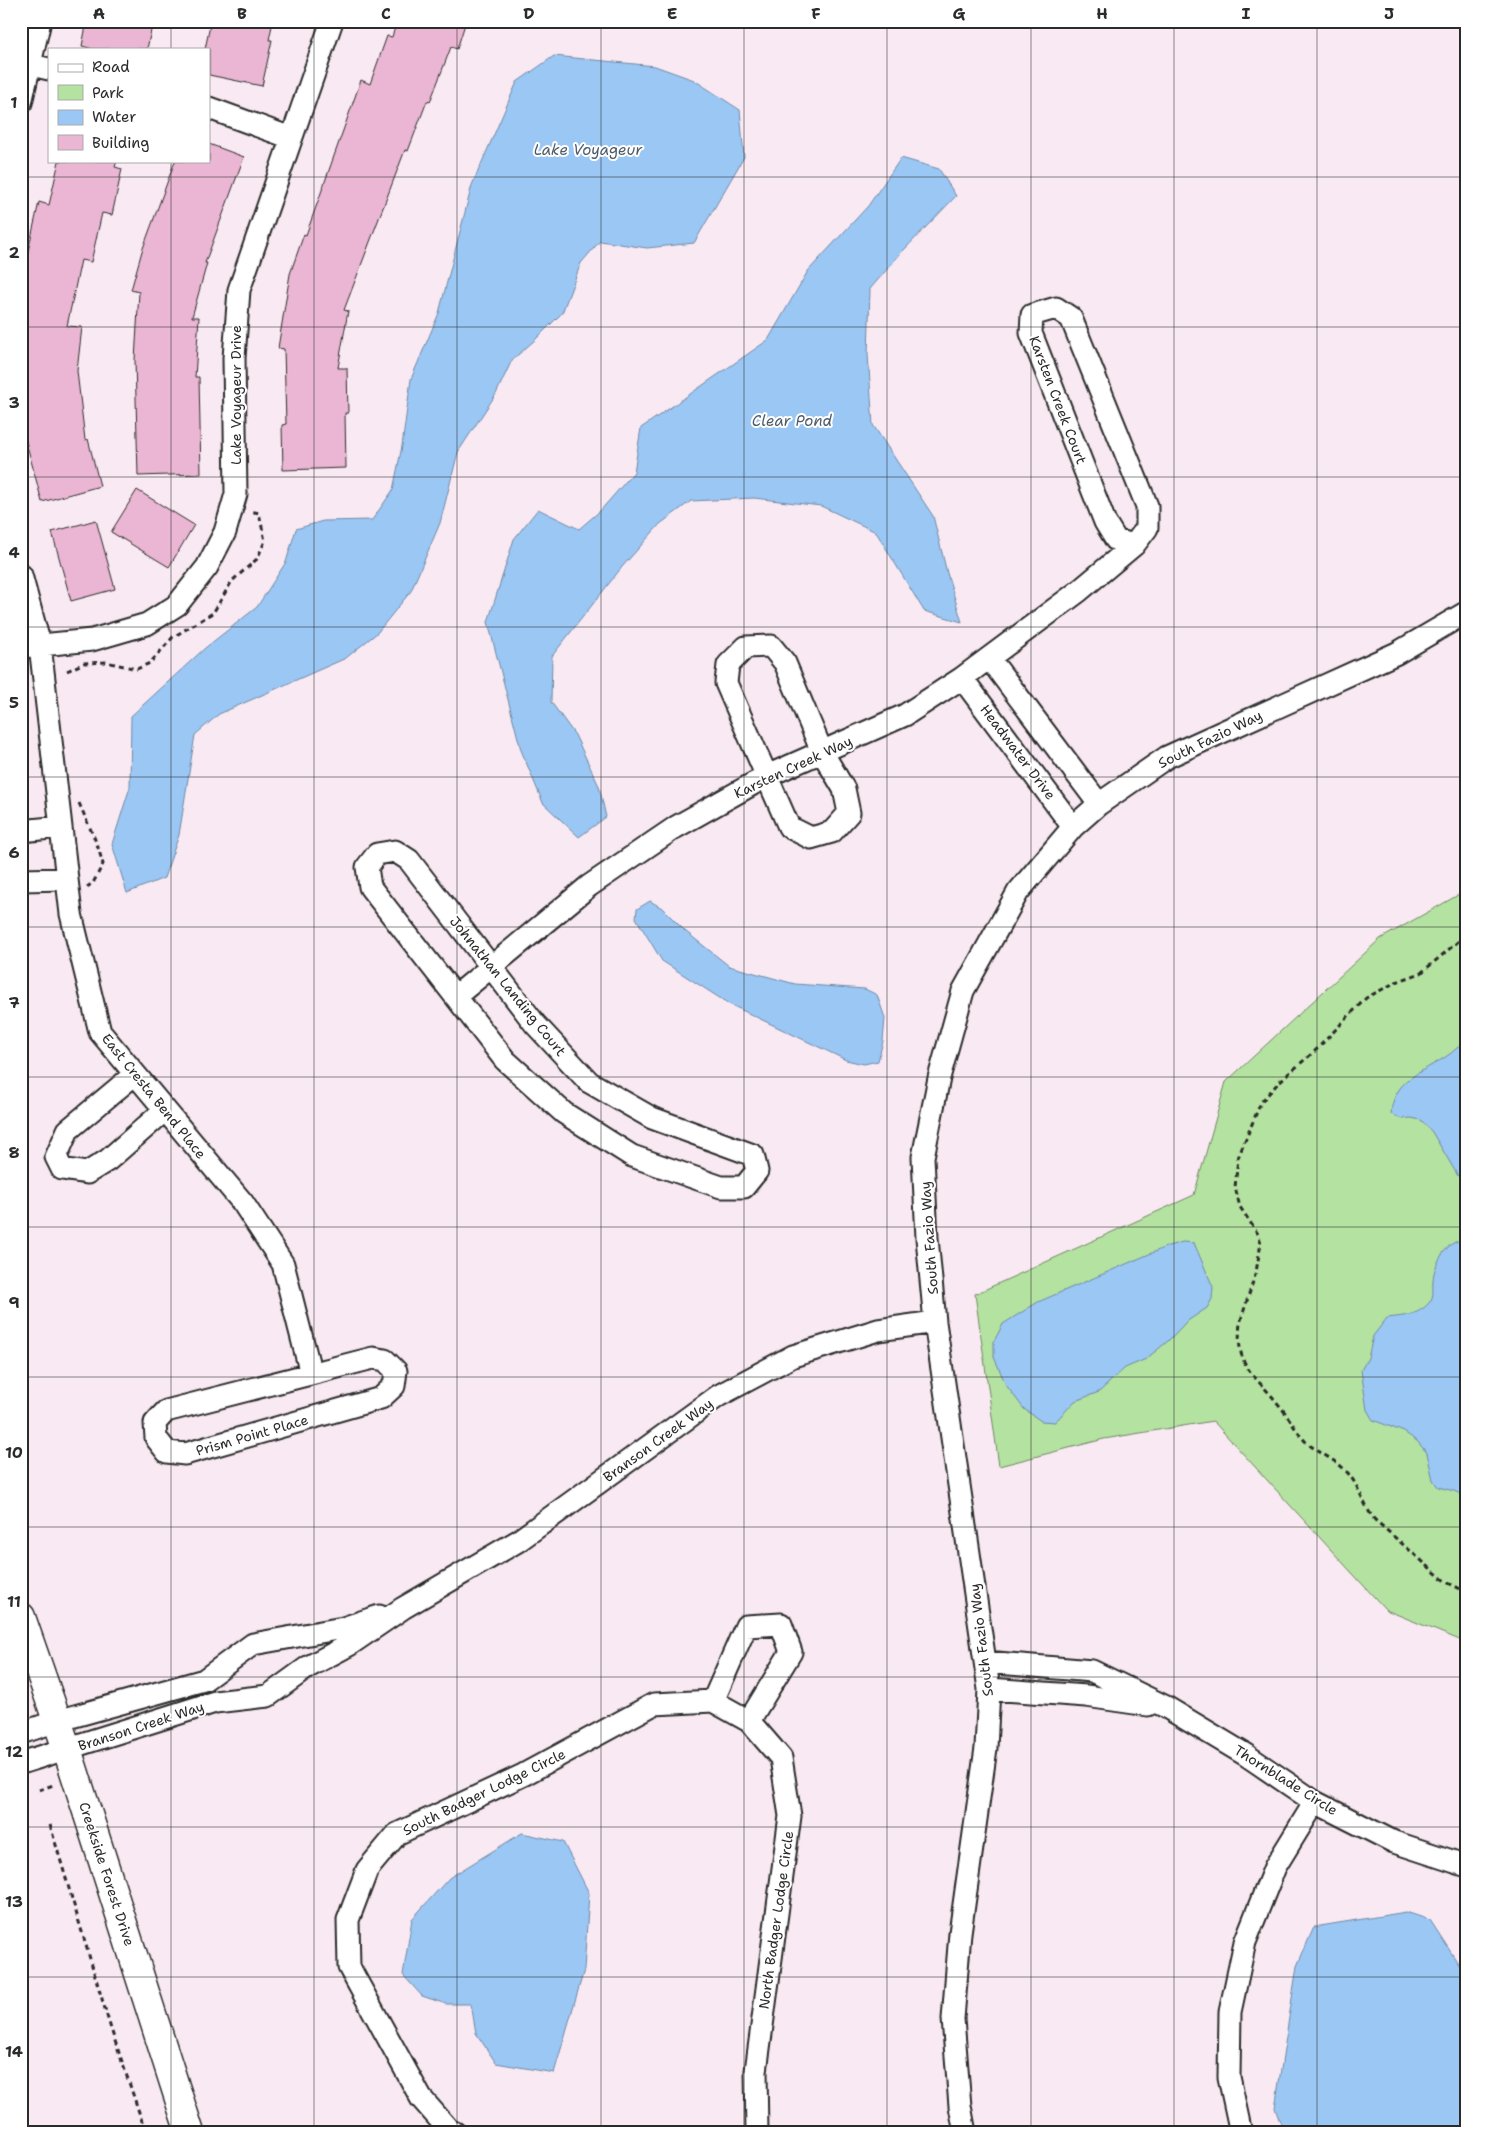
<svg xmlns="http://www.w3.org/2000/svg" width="1488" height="2154" font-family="'Shantell Sans',sans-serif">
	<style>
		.green { fill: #b4e2a0; stroke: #708666 }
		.water { fill: #9bc7f5; stroke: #6e89a4 }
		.building { fill: #eab6d3; stroke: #2b2b2b }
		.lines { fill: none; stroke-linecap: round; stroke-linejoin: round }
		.minor-casing { stroke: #2b2b2b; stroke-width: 25 }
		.secondary-casing { stroke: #2b2b2b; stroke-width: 31 }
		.path { stroke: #2b2b2b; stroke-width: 3; stroke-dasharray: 5 4; stroke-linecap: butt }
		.minor { stroke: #fff; stroke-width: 21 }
		.secondary { stroke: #fff; stroke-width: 28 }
		.grid { fill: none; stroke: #2b2b2b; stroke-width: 1; stroke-opacity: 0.55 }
		.labels { text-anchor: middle; stroke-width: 4; stroke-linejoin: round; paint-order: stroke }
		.street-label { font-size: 14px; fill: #2b2b2b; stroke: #fff }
		.water-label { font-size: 15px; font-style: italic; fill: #4d5a68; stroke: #fff }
		.neatline { fill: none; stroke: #2b2b2b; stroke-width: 2 }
		.grid-label { font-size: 16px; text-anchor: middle; font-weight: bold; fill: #2b2b2b }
	</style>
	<rect width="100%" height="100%" fill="#f9e9f2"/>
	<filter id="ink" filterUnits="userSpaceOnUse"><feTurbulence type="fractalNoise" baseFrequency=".02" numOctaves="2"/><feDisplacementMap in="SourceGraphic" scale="10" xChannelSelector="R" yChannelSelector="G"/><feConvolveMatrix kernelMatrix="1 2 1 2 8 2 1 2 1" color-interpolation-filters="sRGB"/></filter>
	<g filter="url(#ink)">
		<!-- green -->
		<path class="green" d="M1467,890V1643L1386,1610L1213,1421L1104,1439L999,1466L975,1294L1194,1195L1226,1082L1380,939Z"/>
		<!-- water -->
		<path class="water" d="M554,56L655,66L694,80L740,110L744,157L694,243L647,248L600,241L581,263L562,313L536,339L512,360L496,394L458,452L440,523L411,591L377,633L346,658L219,714L195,735L179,835L164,878L127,893L112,844L130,787L131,716L205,648L257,607L286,562L296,529L323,521L372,520L393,490L402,446L411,379L439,313L472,185L517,82Z
			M901,158L939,169L956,196L901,253L870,289L868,355L873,425L933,516L947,573L962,622L924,611L876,532L821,506L754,498L691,501L660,524L622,567L552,656L551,702L575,735L599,786L606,817L579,837L543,803L521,750L488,622L514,539L538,509L579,529L600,511L634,472L641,428L768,340L808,271L868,206Z
			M650,901L662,908L685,931L729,966L795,984L865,989L877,995L885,1018L883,1041L878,1061L864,1064L846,1060L729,1004L662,961L636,918L637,909Z
			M1467,1036V1179L1458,1176L1432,1132L1421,1120L1411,1118L1402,1119L1391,1114C1394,1067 1444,1072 1467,1036Z
			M1467,1240V1497L1454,1491L1438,1487L1433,1480L1427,1453L1417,1441L1404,1432L1373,1420L1367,1410L1361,1370L1368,1358L1373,1336L1387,1318C1403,1316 1417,1316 1429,1303C1435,1296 1432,1289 1433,1281C1433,1268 1443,1248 1455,1242C1458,1241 1463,1241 1467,1240Z
			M1183,1242L1194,1243L1213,1287L1212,1299L1207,1308L1186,1322L1168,1341L1146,1359L1125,1368L1099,1392L1075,1401L1055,1422L1041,1421L1024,1409L1006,1385L994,1357V1341L1003,1324L1038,1302L1168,1246Z
			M522,1833L563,1842L589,1893L584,1970L554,2073L496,2063L476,2033L471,2004H446L422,1996L403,1975L412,1919L449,1878Z
			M1406,1912L1430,1920L1467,1977V2133H1284L1275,2108L1297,1966L1314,1927Z"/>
		<!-- building -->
		<path class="building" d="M87,21H153L147,49H93L82,46Z
			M211,21H273L269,40H272L262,86L209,75V49H205Z
			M397,21H466L457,49L451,47L430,102L427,101L408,151L405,150L344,310L348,311L338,368H347L348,413H345L346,468L283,470L282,425L286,424L284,349L278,348L290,274L304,234L306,235L361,80L370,84L387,36L392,37Z
			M209,144L244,157L205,263H207L192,317H199L195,377H199L201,474L138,476L135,360L139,292L131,290L142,251L175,161H209Z
			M59,161H117L115,167L122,169L112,215L102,213L91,262L81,260L67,326L82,327L77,371L85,440L88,439L100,486L42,502L24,434L21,435V255L27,256L39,202L49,205Z
			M137,490L194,525L169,567L111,532Z
			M96,520L115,589L71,601L52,532Z"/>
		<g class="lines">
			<defs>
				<path id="minor" d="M31,65L49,69
					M21,103L40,21
					M209,108L291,138
					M21,575L40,645L71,914L100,1032L243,1203L283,1264L311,1374
					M771,646L785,663L822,752L844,789L849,813L832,832L811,838L789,827L726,683L728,665L746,647Z
					M21,647L92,640L147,624L177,605L207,567L225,532L236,494L234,358L239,290L332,21
					M989,658L1099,804
					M962,678L1073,827
					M21,831L61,827
					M395,851L409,860L535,1024L589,1082L652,1118L753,1155L757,1171L744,1187H721L632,1156L564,1113L505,1060L370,887L367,867L377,854Z
					M21,880L67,879
					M456,996L589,886L676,827L767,776L905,715L962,678L1079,591L1134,545L1147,528V506L1071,318L1056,308L1032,315L1031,333L1105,522L1116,540L1134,545
					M135,1074L68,1130L56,1157L62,1169L87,1173L108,1160L165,1110
					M373,1358L385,1360L396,1371L394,1386L381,1398L185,1454L167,1452L156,1438L155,1423L166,1411Z
					M986,1662L1092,1671L1166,1707L1246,1755L1315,1802L1394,1842L1467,1866
					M989,1689L1086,1696L1148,1705
					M713,1701L746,1626L781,1624L791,1652L749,1721
					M21,1733L57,1721L204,1680L253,1644L343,1628L379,1616
					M21,1763L215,1702L268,1696L308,1667L349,1645L403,1608L518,1541L718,1396L793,1356L878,1330L935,1322
					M455,2133L449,2130L421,2098L349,1967L348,1920L367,1870L397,1834L523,1775L654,1704L713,1701L749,1721L781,1758L790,1816L756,2071L757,2133
					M965,2133L960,2106L953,2019L960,1933L986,1748L989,1689L935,1322L927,1238L923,1157L939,1078L963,991L1018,892L1073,827L1099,804L1167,757L1397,653L1467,612
					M1241,2133L1229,2077L1230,2012L1245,1942L1275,1867L1315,1802"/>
				<path id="secondary" d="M21,1617L67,1749L190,2133"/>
			</defs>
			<!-- minor casing -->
			<use href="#minor" class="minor-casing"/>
			<!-- secondary casing -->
			<use href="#secondary" class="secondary-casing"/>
			<!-- path -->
			<path class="path" d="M67,671L84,663L106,662L137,669L150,663L173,637L213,613L232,581L257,559L265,541L259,513L250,511
				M79,803L97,844L103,864L93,883L87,887
				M1467,937L1460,940L1421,973L1396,982L1366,998L1315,1051L1280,1081L1261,1102L1238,1158L1236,1178L1235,1187L1240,1207L1258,1234L1261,1243L1256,1272L1240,1323C1235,1369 1255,1374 1279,1405C1289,1416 1295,1431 1306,1442C1318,1453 1335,1459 1346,1471C1359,1484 1363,1506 1375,1520L1446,1582L1467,1592
				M39,1790L56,1784
				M50,1825L111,2029L146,2133"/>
			<!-- minor -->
			<use href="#minor" class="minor"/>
			<!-- secondary -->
			<use href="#secondary" class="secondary"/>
		</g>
	</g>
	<!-- grid -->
	<path class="grid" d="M171,21V49M314,21V2133M457,21V2133M601,21V2133M744,21V2133M887,21V2133M1031,21V2133M1174,21V2133M1317,21V2133M171,161V2133M21,177H1467M21,327H1467M21,477H1467M21,627H1467M21,777H1467M21,927H1467M21,1077H1467M21,1227H1467M21,1377H1467M21,1527H1467M21,1677H1467M21,1827H1467M21,1977H1467"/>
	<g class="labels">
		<!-- street labels -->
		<g class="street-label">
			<text transform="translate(236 395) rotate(-90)" y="5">Lake Voyageur Drive</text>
			<text transform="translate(1058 400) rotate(69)" y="5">Karsten Creek Court</text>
			<text transform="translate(1210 739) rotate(-26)" y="5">South Fazio Way</text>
			<text transform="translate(1018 752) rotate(53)" y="5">Headwater Drive</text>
			<text transform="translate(793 767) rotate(-25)" y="5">Karsten Creek Way</text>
			<text transform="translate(508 986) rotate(51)" y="5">Johnathan Landing Court</text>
			<text transform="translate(154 1096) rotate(51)" y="5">East Cresta Bend Place</text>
			<text transform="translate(929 1238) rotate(-94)" y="5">South Fazio Way</text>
			<text transform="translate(252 1435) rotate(-16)" y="5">Prism Point Place</text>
			<text transform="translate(658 1440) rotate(-36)" y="5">Branson Creek Way</text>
			<text transform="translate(981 1640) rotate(-97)" y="5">South Fazio Way</text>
			<text transform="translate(141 1726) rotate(-18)" y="5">Branson Creek Way</text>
			<text transform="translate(1286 1780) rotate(32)" y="5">Thornblade Circle</text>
			<text transform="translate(484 1792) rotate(-26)" y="5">South Badger Lodge Circle</text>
			<text transform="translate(107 1874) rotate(72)" y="5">Creekside Forest Drive</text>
			<text transform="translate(776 1920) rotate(-82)" y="5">North Badger Lodge Circle</text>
		</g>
		<!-- water labels -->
		<g class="water-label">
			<text x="588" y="155">Lake Voyageur</text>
			<text x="792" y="426">Clear Pond</text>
		</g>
	</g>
	<!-- margin -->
	<rect width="1488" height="2154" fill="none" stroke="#fff" stroke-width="55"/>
	<!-- legend -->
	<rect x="48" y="48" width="162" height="115" fill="#ffffff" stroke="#aaaaaa"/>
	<rect x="58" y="64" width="25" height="8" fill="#ffffff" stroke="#aaaaaa"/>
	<text x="92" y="72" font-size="15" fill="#2b2b2b">Road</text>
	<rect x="58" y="85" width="25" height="15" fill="#b4e2a0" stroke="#aaaaaa"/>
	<text x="92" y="98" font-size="15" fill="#2b2b2b">Park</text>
	<rect x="58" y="110" width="25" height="15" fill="#9bc7f5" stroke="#aaaaaa"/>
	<text x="92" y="122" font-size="15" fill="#2b2b2b">Water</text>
	<rect x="58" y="135" width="25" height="15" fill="#eab6d3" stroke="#aaaaaa"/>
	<text x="92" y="148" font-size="15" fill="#2b2b2b">Building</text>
	<rect x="28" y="28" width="1432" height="2098" class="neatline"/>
	<g class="grid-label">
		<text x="99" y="19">A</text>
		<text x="242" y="19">B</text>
		<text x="386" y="19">C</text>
		<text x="529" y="19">D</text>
		<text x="672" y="19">E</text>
		<text x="816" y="19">F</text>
		<text x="959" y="19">G</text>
		<text x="1102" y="19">H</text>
		<text x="1246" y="19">I</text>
		<text x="1389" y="19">J</text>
		<text x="14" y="108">1</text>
		<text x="14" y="258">2</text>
		<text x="14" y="408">3</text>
		<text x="14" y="558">4</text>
		<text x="14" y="708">5</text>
		<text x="14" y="858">6</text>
		<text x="14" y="1008">7</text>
		<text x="14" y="1158">8</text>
		<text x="14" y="1308">9</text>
		<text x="14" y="1458">10</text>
		<text x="14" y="1607">11</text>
		<text x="14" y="1757">12</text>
		<text x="14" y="1907">13</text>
		<text x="14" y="2057">14</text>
	</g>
</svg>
